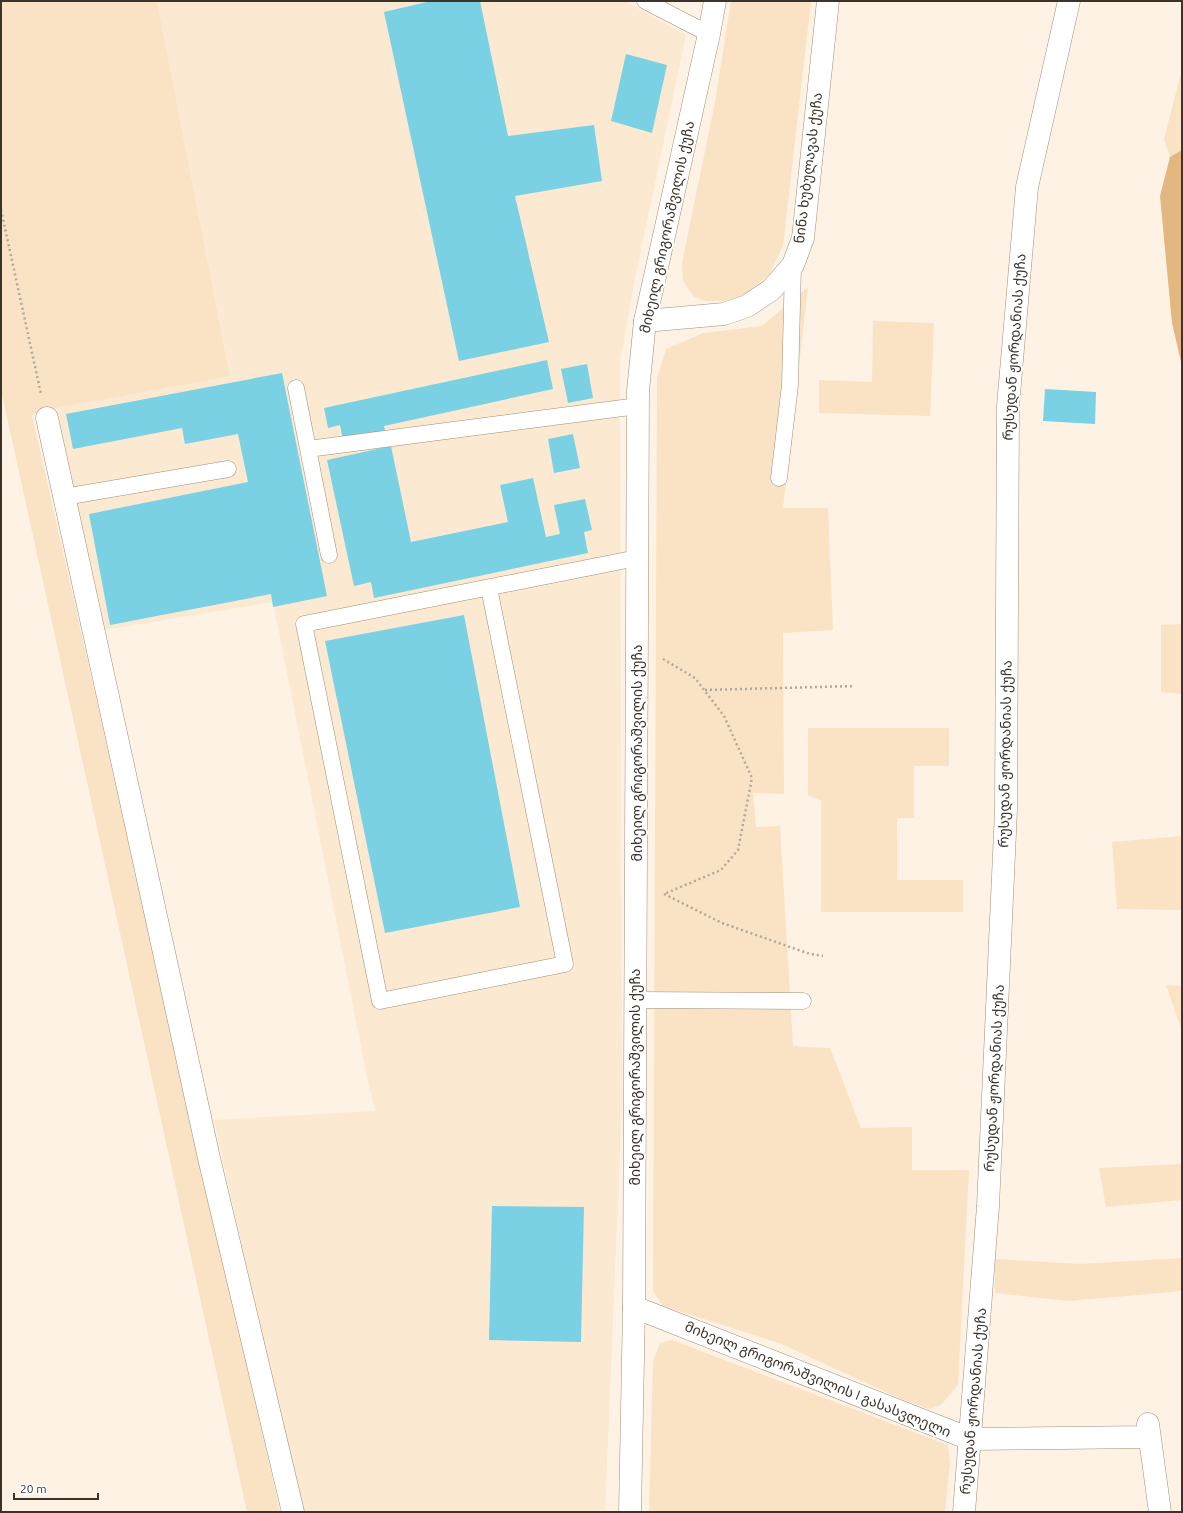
<svg xmlns="http://www.w3.org/2000/svg" width="1183" height="1513" font-family="Ubuntu,'Noto Sans Georgian',sans-serif">
	<style>
		.built { fill: #fce9d1 }
		.green { fill: #fae3c5 }
		.forest { fill: #e3b880 }
		.building { fill: #7ad1e3 }
		.lines { fill: none; stroke-linecap: round; stroke-linejoin: round }
		.service-casing { stroke: #9f8e78; stroke-width: 17 }
		.minor-casing { stroke: #9f8e78; stroke-width: 23 }
		.tertiary-casing { stroke: #9f8e78; stroke-width: 23 }
		.path { stroke: #b0a79b; stroke-width: 2.5; stroke-dasharray: 2 3; stroke-linecap: butt }
		.service { stroke: #fff; stroke-width: 16 }
		.minor { stroke: #fff; stroke-width: 22 }
		.tertiary { stroke: #fff; stroke-width: 22 }
		.labels { text-anchor: middle; stroke-width: 4; stroke-linejoin: round; paint-order: stroke }
		.street-label { font-size: 14px; fill: #3b342b; stroke: #fff }
	</style>
	<rect width="100%" height="100%" fill="#fdf2e4"/>
	<!-- built -->
	<path class="built" d="M157,1H625L686,35L634,283L620,363L622,1104L605,1512H301L214,1120L375,1111L369,1087L273,602L104,630L57,408L230,375Z"/>
	<!-- green -->
	<path class="green" d="M1,1H157L230,376L57,408L32,415L280,1512H247L1,390Z
		M731,1H811L783,246L769,275L744,295L725,301H705L693,296L683,281L682,263L715,102Z
		M1182,69V150L1170,157L1164,139Z
		M808,287L783,508H828L833,630L783,633L784,794L753,793L756,827L780,826L793,1046L830,1048L861,1128L912,1127V1170H969L958,1385L941,1405L929,1409L901,1399L779,1343L663,1306L653,1291L657,378L666,349L703,333L762,326Z
		M873,321L934,323L930,416L819,413V380L872,382Z
		M1182,624V694L1161,692V625Z
		M808,728H949V766H914V818H897V880H963V912H821V801L808,795Z
		M1182,836V910L1117,909L1112,842Z
		M1166,985L1182,986V1031Z
		M1182,1164V1200L1106,1207L1099,1168Z
		M1182,1258V1290L1174,1292L1068,1301L995,1293V1259L1080,1264Z
		M672,1340L948,1445L950,1463L945,1512H649L653,1361L660,1343Z"/>
	<!-- forest -->
	<path class="forest" d="M1182,150V366L1172,323L1160,196L1170,157Z"/>
	<!-- building -->
	<path class="building" d="M431,1H480L508,136L594,125L602,181L515,196L549,342L459,361L384,12Z
		M626,54L667,65L652,133L611,121Z
		M547,360L553,389L384,426L385,431L343,440L340,425L328,428L324,408Z
		M587,364L593,398L568,403L561,369Z
		M282,373L327,596L273,607L271,594L110,625L89,514L248,482L238,434L185,444L182,428L73,449L66,414Z
		M1045,389L1096,392L1095,424L1043,421Z
		M573,434L580,468L554,473L548,439Z
		M391,446L411,542L508,522L500,485L533,478L546,537L560,534L554,505L585,499L592,530L584,532L588,553L374,598L371,582L354,586L327,460Z
		M464,615L520,907L385,933L325,641Z
		M492,1206L584,1207L581,1342L489,1340Z"/>
	<g class="lines">
		<defs>
			<path id="service" d="M645,1L709,34
				M296,388L329,555
				M308,449L638,406
				M779,478L790,385L793,265
				M64,497L228,469
				M489,588L565,964L380,1001L304,624L637,558
				M636,1000L803,1001"/>
			<path id="minor" d="M645,321L724,314L747,306L771,290L793,265L803,238L828,1
				M47,418L209,1158L293,1512
				M634,1307L970,1439L1149,1437
				M1148,1424L1160,1512
				M964,1512L988,1206L1006,810L1008,406L1027,187L1069,1"/>
			<path id="tertiary" d="M630,1512L634,1307L638,391L645,321L709,34L715,1"/>
		</defs>
		<!-- service casing -->
		<use href="#service" class="service-casing"/>
		<!-- minor casing -->
		<use href="#minor" class="minor-casing"/>
		<!-- tertiary casing -->
		<use href="#tertiary" class="tertiary-casing"/>
		<!-- path -->
		<path class="path" d="M1,210L41,394
			M663,659L695,678L724,716L752,778L738,850L721,870L664,894
			M705,690L855,686
			M664,894L722,923L810,954L823,956"/>
		<!-- service -->
		<use href="#service" class="service"/>
		<!-- minor -->
		<use href="#minor" class="minor"/>
		<!-- tertiary -->
		<use href="#tertiary" class="tertiary"/>
	</g>
	<g class="labels">
		<!-- street labels -->
		<g class="street-label">
			<text transform="translate(808 168) rotate(-83)" y="5">ნინა ხუბულავას ქუჩა</text>
			<text transform="translate(667 227) rotate(-78)" y="5">მიხეილ გრიგორაშვილის ქუჩა</text>
			<text transform="translate(1014 347) rotate(-86)" y="5">რუსუდან ჟორდანიას ქუჩა</text>
			<text transform="translate(637 753) rotate(-90)" y="5">მიხეილ გრიგორაშვილის ქუჩა</text>
			<text transform="translate(1005 754) rotate(-89)" y="5">რუსუდან ჟორდანიას ქუჩა</text>
			<text transform="translate(635 1077) rotate(-90)" y="5">მიხეილ გრიგორაშვილის ქუჩა</text>
			<text transform="translate(994 1078) rotate(-87)" y="5">რუსუდან ჟორდანიას ქუჩა</text>
			<text transform="translate(818 1379) rotate(22)" y="5">მიხეილ გრიგორაშვილის I გასასვლელი</text>
			<text transform="translate(973 1401) rotate(-85)" y="5">რუსუდან ჟორდანიას ქუჩა</text>
		</g>
	</g>
	<!-- border -->
	<rect width="1183" height="1513" fill="none" stroke="#3b342b" stroke-width="4"/>
	<!-- scale -->
	<path d="M14 1493v6h84v-6" fill="none" stroke="#3b342b" stroke-width="2"/>
	<text x="20" y="1493" font-size="12" fill="#3b342b" stroke="#ffffff" stroke-width="3" paint-order="stroke">20 m</text>
</svg>
